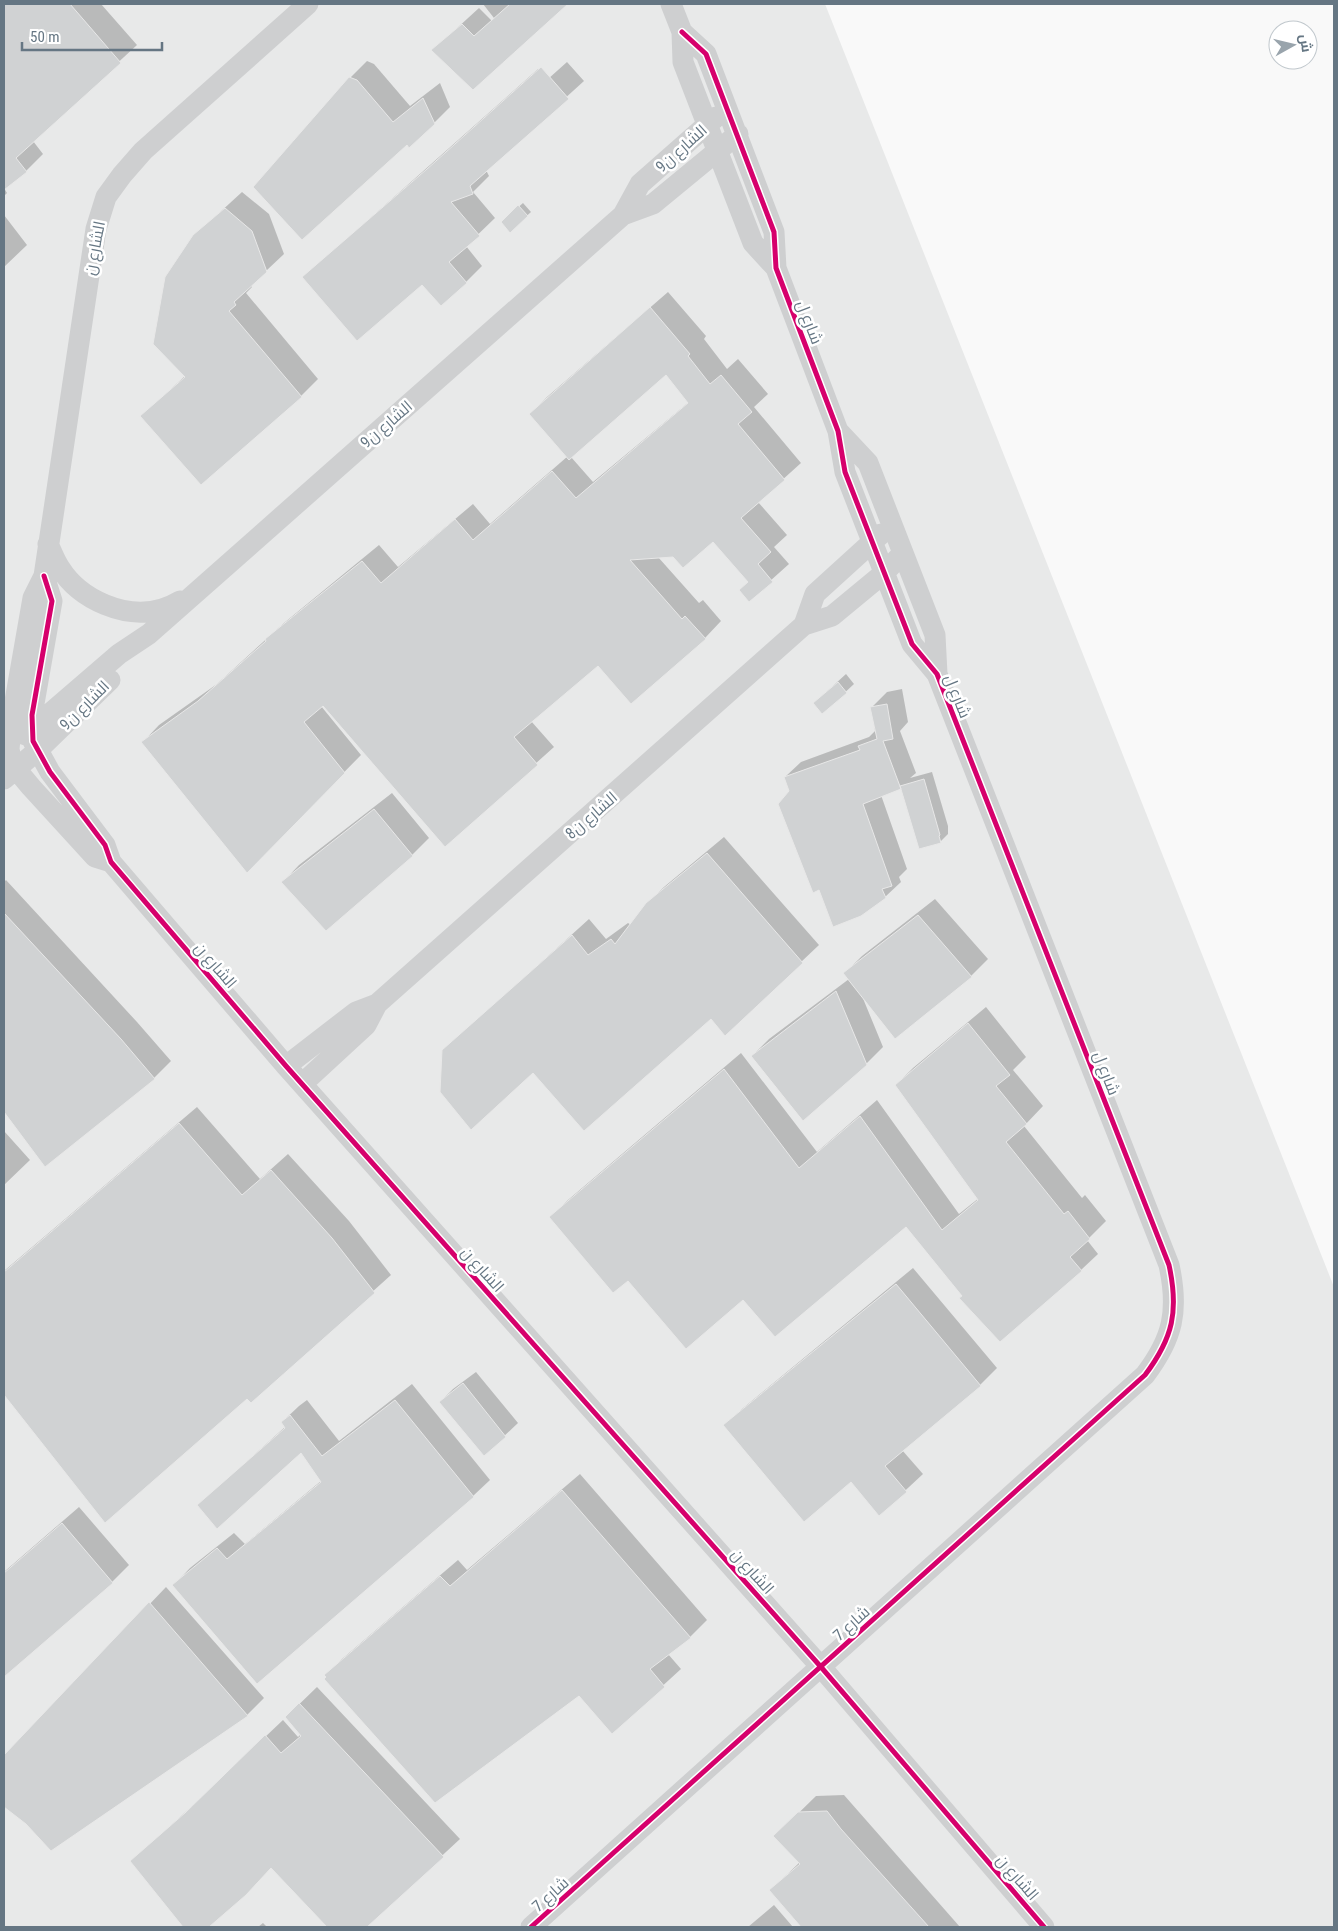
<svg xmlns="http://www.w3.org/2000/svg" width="1338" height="1931" font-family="'Roboto Condensed',Cairo,sans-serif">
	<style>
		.built { fill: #e8e9e9 }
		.shadow { fill: #0003; fill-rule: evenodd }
		.building { fill: #d0d2d3; stroke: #e8e8e8 }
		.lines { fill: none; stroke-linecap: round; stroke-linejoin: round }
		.minor { stroke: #cecfd0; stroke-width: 21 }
		.cycleway-casing { stroke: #fff; stroke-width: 8 }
		.cycleway { stroke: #d6006c; stroke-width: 5 }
		.labels { text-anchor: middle; stroke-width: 5; stroke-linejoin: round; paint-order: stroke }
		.street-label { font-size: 16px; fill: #657683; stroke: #fff }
	</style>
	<rect width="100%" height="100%" fill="#f9f9f9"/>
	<!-- built -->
	<path class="built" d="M4,4H825L1334,1287V1927H4Z"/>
	<!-- shadow -->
	<path class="shadow" d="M4,4H101L137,45L33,141L43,154L26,171L4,188L7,193L4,196Z
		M483,4H566L518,47L433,50L479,8L504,33L505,32Z
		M367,61L374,64L410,106L440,83L450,107L434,123L407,144L350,78Z
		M567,62L584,81L486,170L489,176L473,192L495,218L466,246L482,266L466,282L422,284L304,277L538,69L548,79Z
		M242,192L269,214L284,254L251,285L252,287L246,293L318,379L301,396L142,416L185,376L194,236Z
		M523,203L531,212L510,231L502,222Z
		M4,215L27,245L4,267Z
		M668,292L706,336L704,339L727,369L738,359L768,394L754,407L801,463L758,502L787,535L774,547L789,564L749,600V581L713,540L674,556L658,557L699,603L703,600L721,621L705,638L598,664L531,721L554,747L445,845L323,704L321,706L361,755L247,871L143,742L159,725L217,684L284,623L379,545L398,567L473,504L490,524L568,456L531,414L547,397ZM666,373L689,402L593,482L571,457Z
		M846,674L854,684L823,713V695Z
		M902,689L908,722L900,731L916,773L910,778L932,772L948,826V834L940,842L902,786L881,795L907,869L899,877L901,882L885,897L790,792L785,777L801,762L869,737L875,731L872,707L887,692Z
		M392,793L429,838L412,855L283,882L299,865Z
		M724,837L819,945L725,1034L711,1017L534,1072L443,1051L589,919L606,939L628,923L631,925L647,904L664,887Z
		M6,880L137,1022L171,1061L154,1078L46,1165L4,1110V882Z
		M935,899L988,959L971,976L896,1038L862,996L883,1047L866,1064L752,1056L769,1039L849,979L845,973L862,956Z
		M986,1007L1026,1057L1013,1070L1043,1106L1024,1126L1082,1198L1085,1195L1106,1221L1087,1240L1098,1254L1081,1270L963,1296L906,1225L744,1298L628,1279L551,1217L568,1200L741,1053L817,1152L877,1100L959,1214L979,1198L896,1085L913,1068Z
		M197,1107L260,1179L288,1154L349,1221L391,1275L251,1401L247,1397L105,1522L4,1393V1271Z
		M4,1131L30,1160L4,1185Z
		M913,1268L997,1368L980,1385L902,1450L923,1474L880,1514L852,1480L725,1425L742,1409Z
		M476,1372L518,1423L484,1455L440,1402L453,1389Z
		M412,1384L490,1480L473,1496L174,1585L190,1568L234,1533L245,1544L321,1481L302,1451L199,1505L285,1427L282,1422L299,1406L307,1400L339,1441Z
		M580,1474L707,1620L690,1637L668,1654L681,1669L612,1732L579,1695L327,1678L326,1676L342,1659L458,1560L467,1570Z
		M79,1507L129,1565L112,1582L4,1675V1572Z
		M166,1587L264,1698L247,1715L52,1849L27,1824L4,1805V1757Z
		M317,1687L460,1839L365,1927H328L271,1867L245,1894L207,1927H185L131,1862L203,1796L283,1720L298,1737L301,1734L286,1717Z
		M844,1795L960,1927H803L771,1890L800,1862L775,1836L816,1796Z
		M774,1905L793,1927H748Z
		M263,1923L267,1927H258Z"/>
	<!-- building -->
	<path class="building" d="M4,4H70L121,63L16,158L27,172L4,190Z
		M510,4H568L473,90L431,50L462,24L474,36Z
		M541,67L569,99L470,186L473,194L451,202L480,236L449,262L467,283L441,306L422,285L357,341L302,277L427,169Z
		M349,77L357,80L393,122L423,98L435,124L409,148L407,145L302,240L253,187Z
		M518,205L528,216L510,233L501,222Z
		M225,208L252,231L267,272L234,302L236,305L229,311L302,397L201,485L140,416L185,377L153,344L165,277L193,235Z
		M650,307L690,354L688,356L710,384L721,375L752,412L738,424L785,480L741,518L771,552L758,564L773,582L749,602L739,590L748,582L713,542L683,568L673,557L630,560L682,619L685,616L706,639L631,704L598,666L514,737L538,765L445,847L323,706L304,722L345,773L247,873L141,742L198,701L266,641L265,639L362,561L381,583L455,519L473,540L552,471L576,498L688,403L666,375L569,460L529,414Z
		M838,682L847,693L822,714L813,703Z
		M887,704L893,739L883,741L901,789L863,804L892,886L882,889L886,898L861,916L833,927L819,890L813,893L778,804L789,791L784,777L860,750L858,746L877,739L870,707Z
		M924,779L940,835L939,836L941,843L919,849L900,786Z
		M374,809L413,856L326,931L281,882Z
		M707,853L803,963L725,1036L711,1019L584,1131L533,1073L471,1130L440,1092L442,1050L572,935L588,955L611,939L615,944L646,903Z
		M4,913L121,1039L155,1079L45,1167L4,1112Z
		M918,915L972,977L895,1039L843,973Z
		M836,991L867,1065L803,1121L751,1056Z
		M968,1023L1010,1075L996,1086L1027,1124L1006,1142L1064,1214L1068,1211L1090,1239L1070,1257L1082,1271L1000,1342L959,1298L962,1296L906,1227L775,1337L743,1300L686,1349L628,1281L613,1293L549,1217L724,1069L799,1168L860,1116L942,1230L978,1200L895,1085Z
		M179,1123L242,1195L271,1170L332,1238L375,1293L251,1403L247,1399L105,1523L4,1395V1272Z
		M896,1284L981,1386L885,1466L907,1492L879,1516L851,1482L804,1522L723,1425Z
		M463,1383L506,1437L484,1456L439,1402Z
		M395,1400L474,1497L257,1684L172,1585L217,1548L227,1559L321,1482L301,1453L217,1529L197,1505L285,1428L281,1422L290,1415L322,1456Z
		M562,1490L691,1638L650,1669L665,1687L612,1734L579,1696L435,1803L324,1679L326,1677L324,1675L440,1576L450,1586Z
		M62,1523L113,1583L4,1677V1573Z
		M149,1602L248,1716L51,1851L26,1824L4,1807V1755Z
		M299,1703L444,1857L367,1927H327L271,1868L246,1895L209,1927H183L130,1861L185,1813L265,1735L281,1753L301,1736L285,1717Z
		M827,1811L841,1829L929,1927H801L769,1890L800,1864L773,1836L798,1812Z"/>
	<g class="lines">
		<!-- minor -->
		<path class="minor" d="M671,4L682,32L683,62L753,243L776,268
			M623,215L640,184L716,117
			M838,431L868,463L935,635L937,674
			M48,544C52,552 55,561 60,568C80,600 126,620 162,609C169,607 175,604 180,601
			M44,576L52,601L32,715L33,741L50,772L105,845L111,862L286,1066L821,1667L1044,1927
			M804,625L815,594L881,534
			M25,735L119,654L149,634L623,215L653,204L738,134
			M4,779L37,751L110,680
			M111,862L95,857L31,787L16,769L11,759L9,749L12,718L33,598L44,576L96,229L106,197L122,175L143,151L308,4
			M286,1066L356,1012L377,1004L804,625L832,616L884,573L903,553
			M302,1084L366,1025L377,1004
			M531,1927L1145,1375C1173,1338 1179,1311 1169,1265L937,674L912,644L845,472L838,431L776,268L774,232L706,54L682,32"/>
		<defs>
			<path id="cycleway" d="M44,576L52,601L32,715L33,741L50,772L105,845L111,862L286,1066L821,1667L1044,1927
				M531,1927L1145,1375C1173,1338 1179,1311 1169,1265L937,674L912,644L845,472L838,431L776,268L774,232L706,54L682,32"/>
		</defs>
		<!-- cycleway casing -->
		<use href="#cycleway" class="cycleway-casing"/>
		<!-- cycleway -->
		<use href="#cycleway" class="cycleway"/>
	</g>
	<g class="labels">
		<!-- street labels -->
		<g class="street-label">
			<text transform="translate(681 148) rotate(-42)" y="6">الشارع ن9</text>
			<text transform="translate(94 248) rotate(-79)" y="6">الشارع ن</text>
			<text transform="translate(810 322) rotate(69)" y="6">شارع ل</text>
			<text transform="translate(386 424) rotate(-41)" y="6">الشارع ن9</text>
			<text transform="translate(958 696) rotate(68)" y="6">شارع ل</text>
			<text transform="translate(84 705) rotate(-45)" y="6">الشارع ن9</text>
			<text transform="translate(591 815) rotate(-41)" y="6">الشارع ن8</text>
			<text transform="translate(216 965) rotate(49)" y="6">الشارع ن</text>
			<text transform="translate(1107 1073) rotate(69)" y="6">شارع ل</text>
			<text transform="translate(483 1269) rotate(48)" y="6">الشارع ن</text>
			<text transform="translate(753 1571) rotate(48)" y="6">الشارع ن</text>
			<text transform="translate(851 1623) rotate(-42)" y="6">شارع 7</text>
			<text transform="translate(1018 1877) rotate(49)" y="6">الشارع ن</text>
			<text transform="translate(550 1894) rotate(-42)" y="6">شارع 7</text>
		</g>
	</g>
	<!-- border -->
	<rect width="1338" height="1931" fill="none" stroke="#657683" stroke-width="10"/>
	<!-- north arrow -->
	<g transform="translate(1293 45) rotate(82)"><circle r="24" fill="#ffffff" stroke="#c1c8cd"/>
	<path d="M0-4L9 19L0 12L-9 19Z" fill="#99a4ac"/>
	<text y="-8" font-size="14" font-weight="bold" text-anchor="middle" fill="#657683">ش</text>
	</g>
	<!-- scale -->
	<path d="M22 42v8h140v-8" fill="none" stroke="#657683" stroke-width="2.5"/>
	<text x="30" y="42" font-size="15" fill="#657683" stroke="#ffffff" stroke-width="4" paint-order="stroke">50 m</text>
</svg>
